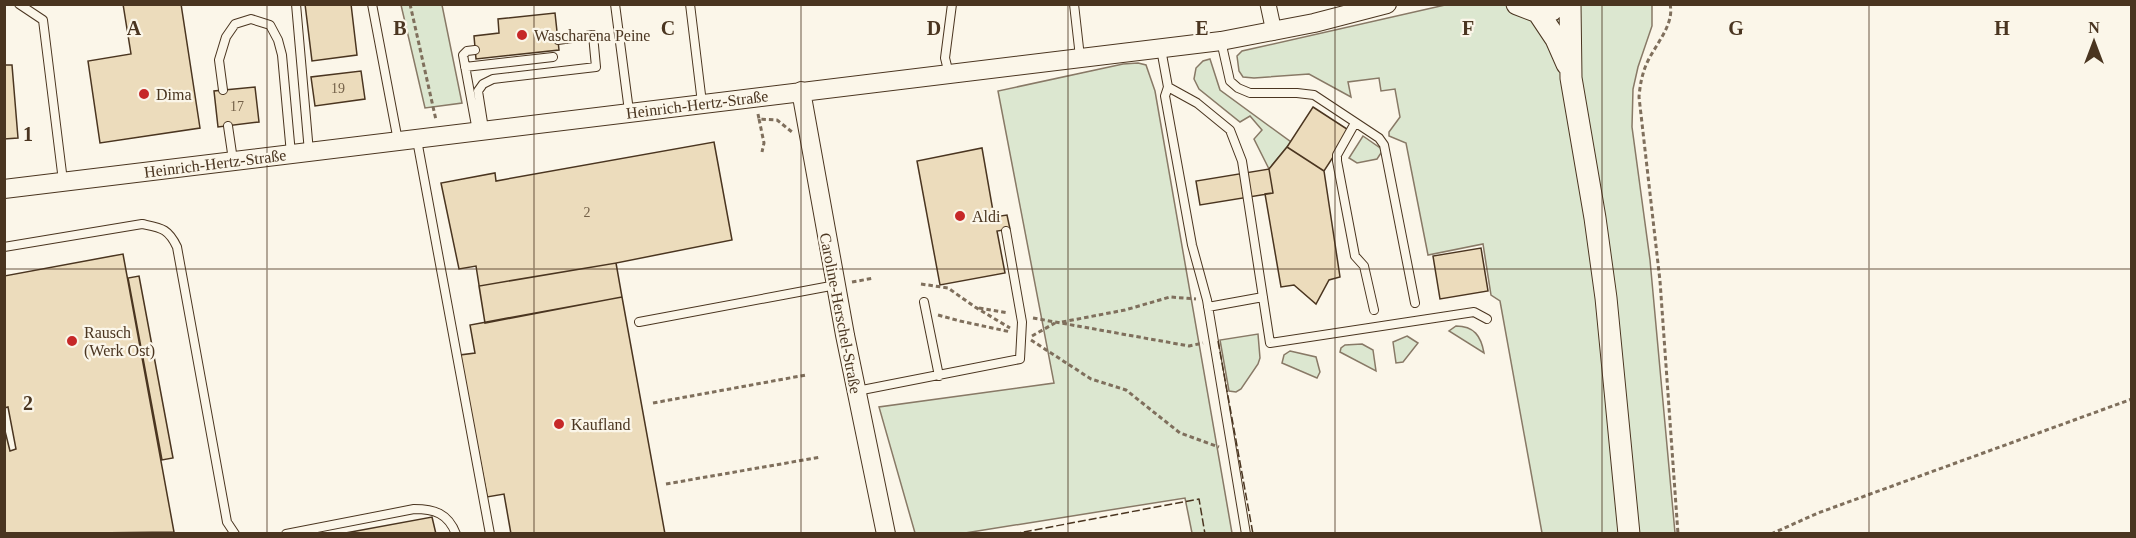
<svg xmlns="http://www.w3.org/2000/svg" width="2136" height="538" font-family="'Times New Roman',serif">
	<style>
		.green { fill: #dce7d0; stroke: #887966; stroke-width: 1.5 }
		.building { fill: #ecdcbc; stroke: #4a3520; stroke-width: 1.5 }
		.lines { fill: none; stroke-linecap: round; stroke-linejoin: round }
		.service-casing { stroke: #4a3520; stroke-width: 10 }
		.minor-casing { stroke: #4a3520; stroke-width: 17 }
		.tertiary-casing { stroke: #4a3520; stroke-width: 20 }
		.secondary-casing { stroke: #4a3520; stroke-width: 23 }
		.path { stroke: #7f6f5c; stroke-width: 3; stroke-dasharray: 4.5 3; stroke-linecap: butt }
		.service { stroke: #fbf6e9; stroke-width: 8 }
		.minor { stroke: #fbf6e9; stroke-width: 15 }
		.tertiary { stroke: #fbf6e9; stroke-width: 18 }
		.secondary { stroke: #fbf6e9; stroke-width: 21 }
		.fence { stroke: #4a3520; stroke-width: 1.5; stroke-dasharray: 8 3; stroke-linecap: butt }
		.grid { fill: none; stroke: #4a3520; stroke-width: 1.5; stroke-opacity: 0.55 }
		.poi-dot { fill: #c62828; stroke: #fbf6e9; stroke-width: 2 }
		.labels { text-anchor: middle; stroke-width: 4.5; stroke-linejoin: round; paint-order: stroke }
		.number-label { font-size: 14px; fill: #725f47 }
		.poi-label { font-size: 16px; fill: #4a3520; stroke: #fbf6e9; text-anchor: start }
		.street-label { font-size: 16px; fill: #4a3520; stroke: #fbf6e9 }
		.grid-label { font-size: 20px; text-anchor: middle; font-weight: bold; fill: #4a3520; stroke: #fbf6e9; stroke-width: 4.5; stroke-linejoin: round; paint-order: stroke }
	</style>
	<rect width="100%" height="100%" fill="#fbf6e9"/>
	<!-- green -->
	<path class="green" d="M401,5H442L462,103L425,108Z
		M1445,5H1652V26L1638,67L1633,89L1632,127L1650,260L1675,533H1542L1500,301L1491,295L1483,244L1428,255L1406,143L1389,136V132L1400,117L1395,89L1381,91L1379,78L1348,82L1351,97L1309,74L1254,78L1243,77L1239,71L1237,56L1242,51Z
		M1210,59L1220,90L1291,142L1269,169L1254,139L1262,130L1250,116L1240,122L1199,89L1194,79L1196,68L1203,61Z
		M1138,63L1146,65L1155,91L1232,533H1192L1185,498L965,533H915L879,407L1054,383L998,91L1123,64Z
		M1363,136L1383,150L1377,159L1357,163L1349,158Z
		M1456,326C1474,326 1481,336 1484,353L1449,331Z
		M1258,334L1260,358L1258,364L1241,389L1236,392L1229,391L1220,340Z
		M1407,336L1418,343L1403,362L1396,363L1393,342Z
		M1362,344L1373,350L1376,371L1340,352L1341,348L1345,345Z
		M1290,351L1316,357L1320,372L1317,378L1282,363L1284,355Z"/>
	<!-- building -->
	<path class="building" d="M123,4H181L200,128L100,143L88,61L131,54Z
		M305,4H351L357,55L312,61Z
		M555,13L559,50L476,59L474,36L499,33L498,19Z
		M4,65H12L18,138L4,139Z
		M361,71L365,99L315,106L311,77Z
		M255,87L259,122L218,127L214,91Z
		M1313,107L1350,131L1324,171L1287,147Z
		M714,142L732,240L616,263L622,297L485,323L476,266L459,269L441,183L495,173L496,181Z
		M1287,147L1324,171L1340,277L1329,280L1316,304L1294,285L1281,287L1265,194L1273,193L1269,169Z
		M982,148L994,217L1007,215L1010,229L997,231L1005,273L940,285L917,161Z
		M1269,169L1273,193L1200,205L1196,181Z
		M1481,248L1488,291L1440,299L1433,256Z
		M123,254L174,532L4,534V427L10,451L16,449L8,407L4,408V276Z
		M616,263L622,297L485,323L479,286Z
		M139,276L173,458L162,460L128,278Z
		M622,297L665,534H511L504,494L487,497L460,355L475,353L470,325Z
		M432,517L436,534H340Z"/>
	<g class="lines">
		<defs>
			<path id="service" d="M19,4L43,20L63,181
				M296,4L309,152
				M372,4L398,141
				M615,4L629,111
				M690,4L702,103
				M1074,4L1080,57
				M1221,41L1230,81L1238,88L1250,93H1297L1314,95L1379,138L1384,145L1415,303
				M1161,49L1168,87L1165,96L1192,245L1207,300L1246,534
				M475,50L467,51L463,55L477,131
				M465,67L553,57
				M949,74L945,58L952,4
				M1168,87L1197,103L1230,130L1242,161L1270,343L1474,312L1487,319
				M223,90L219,60L226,37L235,24L251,19L270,25L278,40L282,55L291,154
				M1355,123L1337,155V161L1355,256L1364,266L1374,310
				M228,126L233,160
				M484,129L478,91L483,84L493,79L596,67L593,35L558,40
				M417,140L490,534
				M4,247L142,224C161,228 168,228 177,247L227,522L235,534
				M924,302L939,376
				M1208,307L1263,297
				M639,322L836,285
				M857,391L1020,359L1022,322L1006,231
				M286,534L414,509C434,509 448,513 456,534"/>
			<path id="minor" d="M1268,4L1274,32"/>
			<path id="tertiary" d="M801,91L845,335L886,534
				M4,189L1221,41L1314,23L1387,4"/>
			<path id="secondary" d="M1517,4L1538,12L1552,10
				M1570,4L1571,78L1595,218L1606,298L1629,534
				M1538,12L1556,39L1567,64"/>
		</defs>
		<!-- service casing -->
		<use href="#service" class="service-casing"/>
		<!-- minor casing -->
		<use href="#minor" class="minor-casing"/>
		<!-- tertiary casing -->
		<use href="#tertiary" class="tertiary-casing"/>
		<!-- secondary casing -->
		<use href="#secondary" class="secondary-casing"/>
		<!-- path -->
		<path class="path" d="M410,4L436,120
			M1670,4C1675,25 1654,46 1646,65C1642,75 1640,85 1639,97L1660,281L1678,534
			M758,114L759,119L777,120L792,132
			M759,119L764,143L762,152
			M852,282L874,278
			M921,284L948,288L975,307L1010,328
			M979,308L1008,313
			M938,315L960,321L1011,332
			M1033,318L1189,346L1203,343
			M1062,322L1125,310L1170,297L1196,299
			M1032,336L1055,323
			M1031,340L1091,379L1126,390L1180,433L1219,447
			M653,403L806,375
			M666,484L821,457
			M1771,534L1818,513L2132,399"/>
		<!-- service -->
		<use href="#service" class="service"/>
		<!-- minor -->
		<use href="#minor" class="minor"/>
		<!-- tertiary -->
		<use href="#tertiary" class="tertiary"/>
		<!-- secondary -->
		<use href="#secondary" class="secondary"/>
		<!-- fence -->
		<path class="fence" d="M1218,341L1253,534
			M1013,534L1199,499L1205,534"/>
	</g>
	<!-- grid -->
	<path class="grid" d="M267,4V534M534,4V534M801,4V534M1068,4V534M1335,4V534M1602,4V534M1869,4V534M4,269H2132"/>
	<!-- markers -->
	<g class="poi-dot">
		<circle cx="522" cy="35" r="6"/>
		<circle cx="144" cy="94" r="6"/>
		<circle cx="960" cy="216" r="6"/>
		<circle cx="72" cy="341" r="6"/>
		<circle cx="559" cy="424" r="6"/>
	</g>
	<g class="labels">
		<!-- number labels -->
		<g class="number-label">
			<text x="338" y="93">19</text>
			<text x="237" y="111">17</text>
			<text x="587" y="217">2</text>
		</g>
		<!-- poi labels -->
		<g class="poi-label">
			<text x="534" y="41">Wascharena Peine</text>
			<text x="156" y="100">Dima</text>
			<text x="972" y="222">Aldi</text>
			<text x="84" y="338">Rausch<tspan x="84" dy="18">(Werk Ost)</tspan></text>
			<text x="571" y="430">Kaufland</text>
		</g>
		<!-- street labels -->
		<g class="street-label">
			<text transform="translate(697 104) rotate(-7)" y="6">Heinrich-Hertz-Straße</text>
			<text transform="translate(215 163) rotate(-7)" y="6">Heinrich-Hertz-Straße</text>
			<text transform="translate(841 313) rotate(79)" y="6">Caroline-Herschel-Straße</text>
		</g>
	</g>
	<g class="grid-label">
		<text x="134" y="35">A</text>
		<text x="400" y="35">B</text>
		<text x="668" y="35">C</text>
		<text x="934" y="35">D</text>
		<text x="1202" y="35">E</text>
		<text x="1468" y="35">F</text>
		<text x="1736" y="35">G</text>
		<text x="2002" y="35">H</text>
		<text x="28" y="141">1</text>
		<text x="28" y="410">2</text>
	</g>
	<!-- border -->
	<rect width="2136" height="538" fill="none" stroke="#4a3520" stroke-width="12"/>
	<!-- north arrow -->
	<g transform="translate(2094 42)" stroke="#fbf6e9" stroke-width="4.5" paint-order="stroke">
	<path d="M0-4.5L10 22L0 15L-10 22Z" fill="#4a3520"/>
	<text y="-9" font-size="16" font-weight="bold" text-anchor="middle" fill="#4a3520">N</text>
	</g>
</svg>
